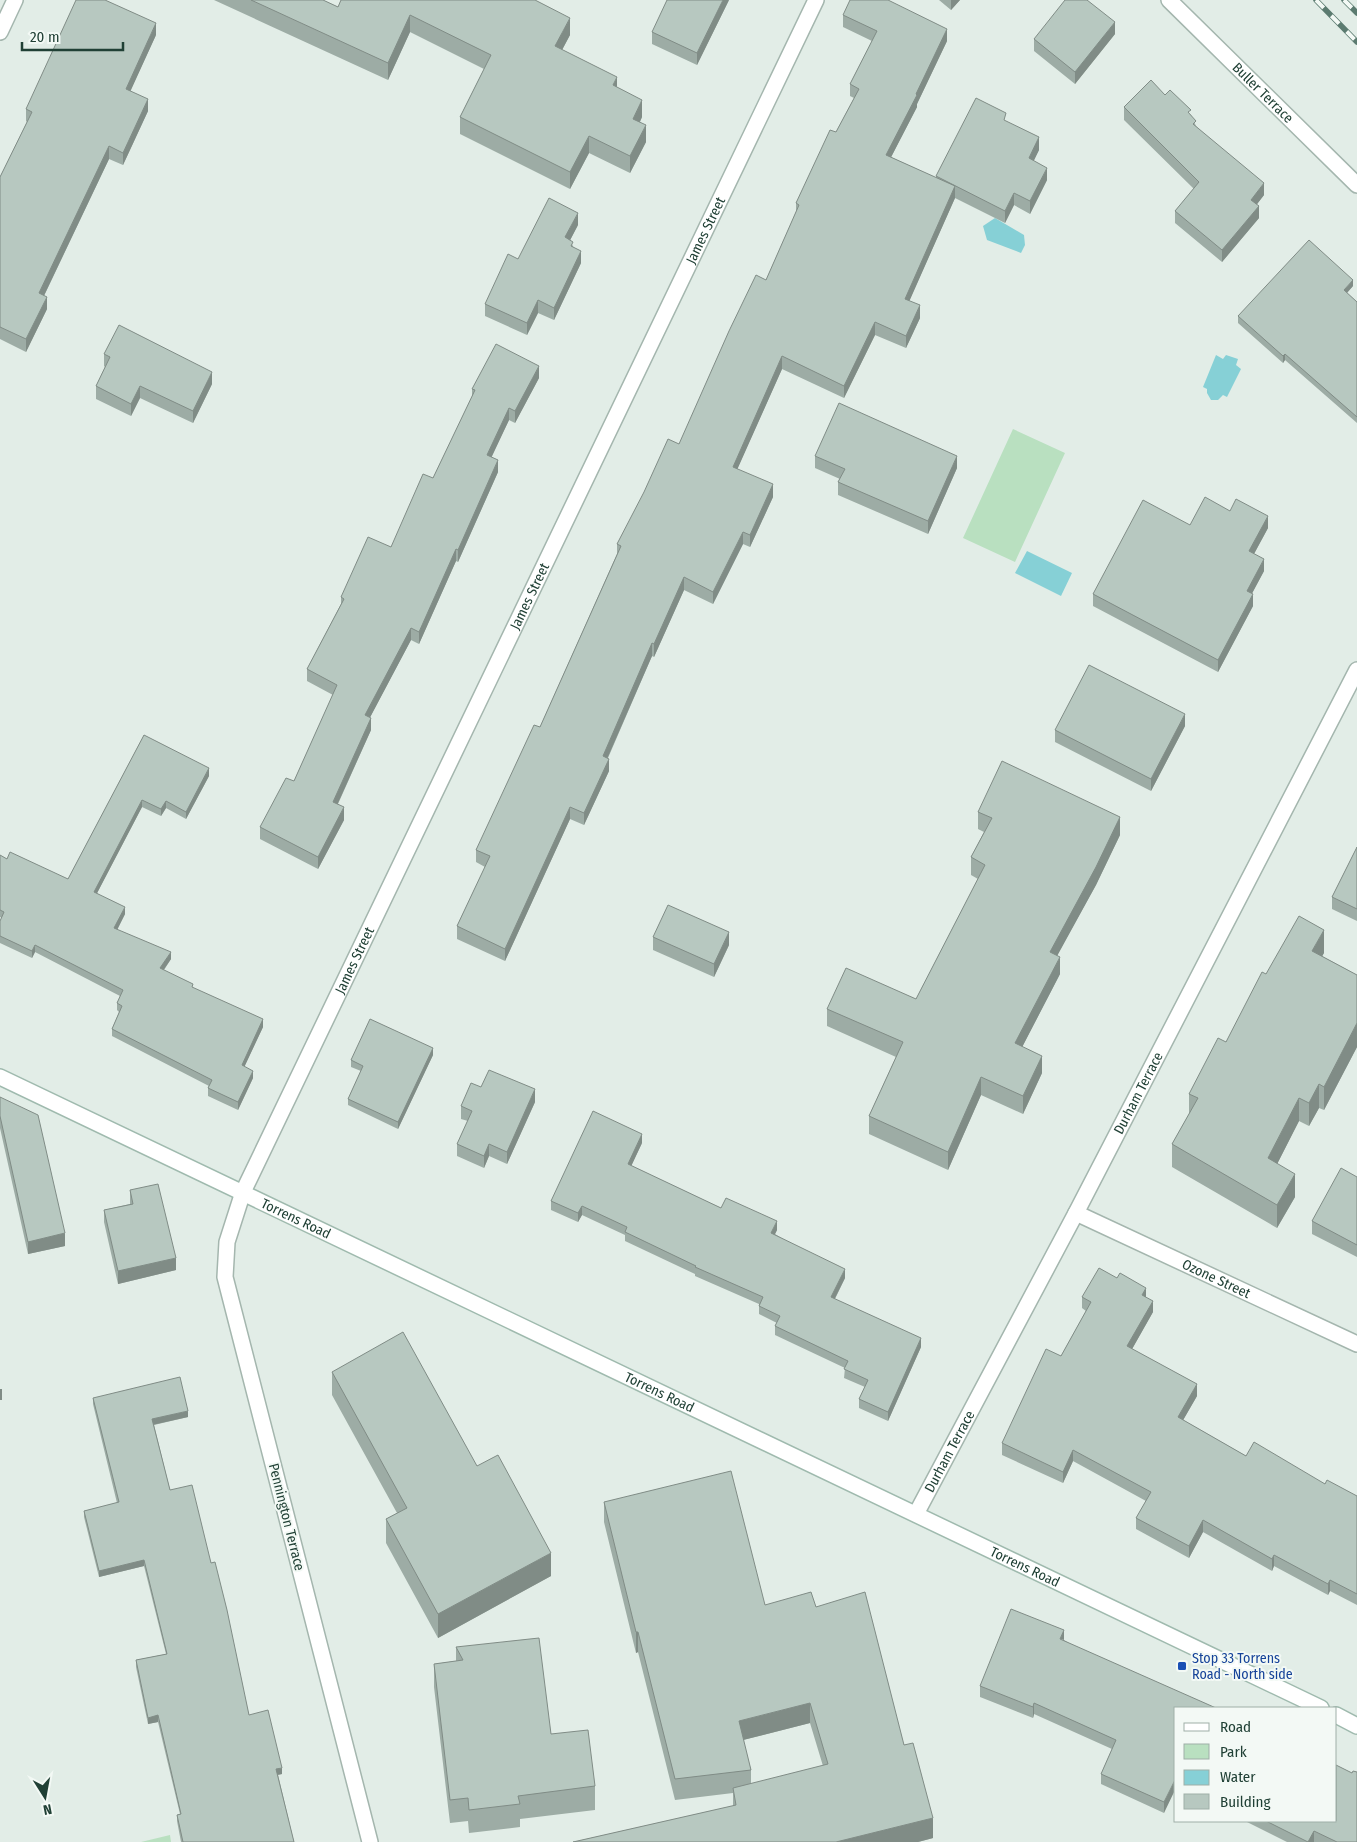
<svg xmlns="http://www.w3.org/2000/svg" width="1357" height="1842" font-family="'Fira Sans Condensed',sans-serif">
	<style>
		.green { fill: #b9e0c0 }
		.water { fill: #86d0d6 }
		.lines { fill: none; stroke-linecap: round; stroke-linejoin: round }
		.street-casing { stroke: #a4b6ae; stroke-width: 18 }
		.secondary-casing { stroke: #9fbaae; stroke-width: 18 }
		.street { stroke: #fff; stroke-width: 15 }
		.secondary { stroke: #fff; stroke-width: 15 }
		.rail-casing { stroke: #5b7b70; stroke-width: 5.5 }
		.rail { stroke: #f3f9f5; stroke-width: 4; stroke-dasharray: 11; stroke-linecap: butt }
		.wall { fill: #9daca5; fill-rule: evenodd }
		.shaded-wall { fill: #808c86 }
		.building { fill: #b7c8c0; stroke: #808c86 }
		.transit-dot { fill: #1a4fb4; stroke: #f3f9f5; stroke-width: 2 }
		.labels { text-anchor: middle; stroke-width: 4; stroke-linejoin: round; paint-order: stroke }
		.street-label { font-size: 14px; fill: #204035; stroke: #f3f9f5 }
		.transit-label { font-size: 14px; fill: #164399; stroke: #f3f9f5; text-anchor: start }
	</style>
	<rect width="100%" height="100%" fill="#e2ede7"/>
	<!-- green -->
	<path class="green" d="M1013,429L1065,453L1015,562L963,538Z
		M170,1835L171,1842H141Z"/>
	<!-- water -->
	<path class="water" d="M995,218L1024,235L1025,245L1021,253L987,240L983,226Z
		M1216,355L1223,359L1226,355L1238,359L1236,365L1241,369L1227,397L1223,395L1218,400H1211L1207,393V389L1203,387Z
		M1027,551L1072,573L1061,596L1015,573Z"/>
	<g class="lines">
		<defs>
			<g id="street">
				<path id="s1" d="M1169,0L1357,185"/>
				<path d="M0,32L15,0"/>
				<path id="s2" d="M1076,1213L1357,1344"/>
				<path id="s3" d="M916,1514L1076,1213L1357,670"/>
				<path id="s4" d="M370,1842L225,1277L227,1242L243,1192L816,0"/>
			</g>
			<g id="secondary">
				<path id="s5" d="M0,1077L1321,1708"/>
				<path d="M1336,1715L1357,1726"/>
			</g>
		</defs>
		<!-- street casing -->
		<use href="#street" class="street-casing"/>
		<!-- secondary casing -->
		<use href="#secondary" class="secondary-casing"/>
		<!-- street -->
		<use href="#street" class="street"/>
		<!-- secondary -->
		<use href="#secondary" class="secondary"/>
		<defs>
			<path id="rail" d="M1316,0L1357,42
				M1344,0L1357,13"/>
		</defs>
		<!-- rail casing -->
		<use href="#rail" class="rail-casing"/>
		<!-- rail -->
		<use href="#rail" class="rail"/>
	</g>
	<!-- wall -->
	<path class="wall" d="M214,0H323L338,7L341,0L570,35L562,50L617,87L642,117L640,122L646,142L630,173L589,153L570,189L460,134V117L484,69L410,32L388,80Z
		M729,0L697,65L652,44V32Z
		M939,0H960L951,10Z
		M843,15L947,41L917,104V107L891,157L936,178V176L1006,121L1039,150L1033,161L1047,180L1030,214L1014,205L1005,223L955,198L909,301L920,318L906,348L875,335L844,398L782,369L737,469L773,497L750,547L743,544L713,604L684,590L654,657L652,656L608,758L609,771L584,825L570,819L505,961L457,939V926L485,867L476,862V850L540,727L617,554V544L679,444L766,280L796,212V203L836,132L854,98L850,96V84L872,41L843,27Z
		M1115,34L1075,84L1034,51V39Z
		M156,35L130,91L148,111L123,165L109,159L44,296L47,309L26,352L0,339V177L27,122L26,121V109Z
		M1165,95L1191,115L1196,126L1264,195L1257,204L1259,218L1222,262L1175,223V211L1194,189L1124,120V107Z
		M578,225L570,240L581,263L554,320L538,313L527,335L485,316V304L518,259Z
		M1353,286L1347,293L1357,302V423L1285,360L1283,363L1238,323V316Z
		M104,354L212,384L193,423L140,398L131,416L96,399V386L105,367L104,366Z
		M539,378L515,423L509,420L491,457L498,472L458,562L456,561L419,644L411,640L370,717L371,730L338,804L344,820L318,869L260,839V827L294,781L333,695L307,681V669L341,604V597L391,547L433,478L472,397V389Z
		M815,456L957,468L928,534L838,495V482L840,479L815,468Z
		M1230,511L1268,528L1254,554L1264,571L1252,593L1253,606L1218,672L1093,606V594L1190,525Z
		M1185,726L1151,791L1055,742V730Z
		M144,735L209,776L186,819L166,808L161,816L142,807L97,893L125,914L117,930L171,959L164,970L193,988L263,1027L244,1067L253,1078L238,1110L208,1096V1088L209,1086L112,1036V1029L119,1012L117,1010V1003L120,996L35,952L32,958L0,943V921L2,918L0,917V855L7,859L68,879Z
		M978,812L1120,835L1096,885L1057,955L1060,974L1022,1047L1042,1073L1023,1114L981,1095L948,1170L869,1134V1116L896,1057L827,1026V1009L916,999L978,879L971,875V857L984,832L978,829Z
		M1357,847V921L1332,909V897Z
		M653,937L729,945L714,977L653,950Z
		M1324,953L1322,956L1357,975V1047L1324,1110L1319,1108L1309,1126L1299,1121L1277,1164L1295,1197L1277,1228L1172,1167V1144L1189,1114V1094L1226,1042L1266,974Z
		M433,1055L398,1129L348,1105V1099L361,1071L351,1067V1060Z
		M481,1087L535,1102L507,1164L489,1156L484,1168L457,1156V1144L468,1121L461,1119V1106Z
		M0,1097L65,1246L28,1254L0,1128Z
		M642,1143L631,1166L721,1208L777,1230L775,1234L845,1278L835,1299L921,1347L888,1421L859,1408V1399L865,1387L844,1378L845,1368L775,1335V1326L777,1323L759,1314V1304L695,1276V1274L625,1241V1235L582,1215L578,1222L551,1210V1201Z
		M1357,1177V1257L1312,1234V1221Z
		M130,1190L176,1270L118,1284L104,1222V1210L130,1204Z
		M1082,1297H1146L1153,1312L1132,1349L1197,1396L1183,1420L1246,1456L1325,1484L1357,1496V1605L1330,1591L1328,1595L1274,1566L1272,1571L1203,1532L1189,1558L1136,1529V1518L1146,1501L1073,1461L1063,1483L1002,1455V1443L1061,1356L1086,1311L1082,1308Z
		M332,1372L551,1576L438,1638L386,1543V1519L397,1513L332,1395Z
		M93,1398L188,1417L154,1425L170,1490L211,1563L249,1715L282,1774L278,1775L294,1842H181L177,1821V1815L180,1814L158,1722L148,1724L136,1667V1660L166,1654L144,1566L99,1577L84,1517V1511L117,1503L93,1404Z
		M604,1502L765,1605L816,1607L904,1745L933,1838L918,1842H573L733,1806V1793L675,1800L638,1652L636,1653L604,1522ZM810,1723L823,1766L751,1784V1770L743,1740Z
		M1064,1640L1176,1708L1164,1813L1101,1784V1774L1112,1749L1034,1714L1033,1718L980,1697V1686Z
		M456,1647L551,1734L595,1786V1810L520,1819V1827L469,1833L468,1821L450,1823L434,1687V1664L456,1661Z
		M1245,1821H1336L1357,1842H1287Z"/>
	<!-- shaded-wall -->
	<path class="shaded-wall" d="M723,0H729L697,65V53Z
		M951,0H960L951,10Z
		M410,15V32L388,80V63Z
		M570,18V35L555,63V46Z
		M1115,22V34L1075,84V72Z
		M156,23V35L126,101V89Z
		M947,29V41L917,104V107L886,167V155Z
		M617,77V94L613,85Z
		M148,99V111L123,165V153Z
		M642,100V117L633,136V119Z
		M646,125V142L630,173V156Z
		M589,136V153L570,189V172Z
		M1039,137V150L1029,171V158Z
		M109,146V159L39,306V293Z
		M1047,168V180L1030,214V201Z
		M1264,183V195L1251,212V200Z
		M955,186V198L905,311V299Z
		M1014,193V205L1005,223V211Z
		M1259,206V218L1222,262V250Z
		M578,213V225L565,250V237Z
		M581,251V263L554,320V308Z
		M1353,280V286L1344,296V290Z
		M47,297V309L26,352V339Z
		M538,300V313L527,335V323Z
		M920,305V318L906,348V336Z
		M875,322V335L844,398V386Z
		M1285,354V360L1283,363V356Z
		M782,356V369L733,479V467Z
		M539,366V378L515,423V411Z
		M212,372V384L193,423V411Z
		M140,386V398L131,416V404Z
		M509,408V420L487,467V455Z
		M957,456V468L928,534V521Z
		M498,460V472L458,562V550Z
		M773,484V497L750,547V535Z
		M1268,516V528L1249,563V551Z
		M743,532V544L713,604V592Z
		M456,549V561L419,644V632Z
		M1264,559V571L1247,603V591Z
		M684,577V590L654,657V644Z
		M1253,594V606L1218,672V660Z
		M411,628V640L365,727V715Z
		M652,643V656L603,768V756Z
		M1185,714V726L1151,791V779Z
		M371,718V730L333,814V802Z
		M609,759V771L584,825V813Z
		M209,768V776L186,819V812Z
		M142,800V807L94,899V892Z
		M166,801V808L161,816V809Z
		M344,807V820L318,869V857Z
		M570,807V819L505,961V949Z
		M1120,817V835L1096,885L1050,969V952Z
		M125,907V914L114,936V928Z
		M1324,930V953L1312,974V951Z
		M729,932V945L714,977V964Z
		M35,945V952L32,958V951Z
		M171,952V959L160,975V968Z
		M1060,957V974L1015,1061V1043Z
		M263,1019V1027L242,1072V1065Z
		M1357,1023V1047L1324,1110V1087Z
		M433,1048V1055L398,1129V1122Z
		M1042,1056V1073L1023,1114V1096Z
		M253,1071V1078L238,1110V1102Z
		M981,1077V1095L948,1170V1152Z
		M1319,1084V1108L1309,1126V1103Z
		M535,1089V1102L507,1164V1152Z
		M1299,1098V1121L1268,1182V1158Z
		M642,1134V1143L628,1173V1164Z
		M489,1144V1156L484,1168V1156Z
		M1295,1174V1197L1277,1228V1205Z
		M582,1206V1215L578,1222V1213Z
		M777,1221V1230L771,1242V1233Z
		M65,1233V1246L28,1254V1242Z
		M176,1258V1270L118,1284V1271Z
		M845,1269V1278L831,1306V1297Z
		M1146,1288V1299L1142,1295Z
		M1153,1301V1312L1127,1358V1346Z
		M921,1338V1347L888,1421V1412Z
		M1197,1384V1396L1178,1429V1417Z
		M0,1389H2V1400H0Z
		M188,1411V1417L152,1425V1419Z
		M1073,1450V1461L1063,1483V1472Z
		M1203,1520V1532L1189,1558V1546Z
		M551,1553V1576L438,1638V1614Z
		M1274,1555V1566L1272,1571V1559Z
		M144,1560V1566L99,1577V1571Z
		M1330,1580V1591L1328,1595V1584Z
		M1064,1630V1640L1060,1639Z
		M636,1632H638V1652L636,1653Z
		M810,1703V1723L739,1741V1721Z
		M1034,1703V1714L1033,1718V1707Z
		M158,1715V1722L148,1724V1718Z
		M282,1768V1774L276,1775V1769Z
		M1176,1778V1788L1164,1813V1802Z
		M933,1818V1838L918,1842H836Z
		M1314,1831V1842H1308Z"/>
	<!-- building -->
	<path class="building" d="M76,0H105L156,23L126,89L148,99L123,153L109,146L39,293L47,297L26,339L0,327V177L32,112L26,109Z
		M251,0H323L338,7L341,0H535L570,18L555,46L617,77L613,85L642,100L633,119L646,125L630,156L589,136L570,172L460,117L491,55L410,15L388,63Z
		M667,0H723L697,53L652,32Z
		M850,0H888L947,29L916,94L917,95L886,155L955,186L905,299L920,305L906,336L875,322L844,386L782,356L733,467L773,484L750,535L743,532L713,592L684,577L654,644L652,643L603,756L609,759L584,813L570,807L505,949L457,926L490,856L476,850L534,725L540,727L621,546L617,544L644,492L668,439L679,444L729,331L756,275L766,280L799,205L796,203L830,130L836,132L859,89L850,84L877,31L843,15Z
		M1065,0H1087L1115,22L1075,72L1034,39Z
		M1151,80L1165,95L1170,90L1191,110L1188,112L1196,121L1193,124L1264,183L1251,200L1259,206L1222,250L1175,211L1199,182L1124,107Z
		M976,98L1006,113L1004,120L1039,137L1029,158L1047,168L1030,201L1014,193L1005,211L936,176Z
		M549,198L578,213L565,237L573,242L571,246L581,251L554,308L538,300L527,323L485,304L508,254L518,259Z
		M1309,240L1353,280L1344,290L1357,302V417L1285,354L1283,356L1238,316Z
		M119,325L212,372L193,411L140,386L131,404L96,386L110,357L104,354Z
		M496,344L539,366L515,411L509,408L487,455L498,460L458,550L456,549L419,632L411,628L365,715L371,718L333,802L344,807L318,857L260,827L286,778L294,781L337,685L307,669L344,599L341,597L368,537L391,547L423,474L433,478L475,390L472,389Z
		M839,403L957,456L928,521L838,482L845,469L815,456Z
		M1205,497L1230,511L1236,499L1268,516L1249,551L1264,559L1247,591L1253,594L1218,660L1093,594L1143,500L1190,525Z
		M1089,665L1185,714L1151,779L1055,730Z
		M144,735L209,768L186,812L166,801L161,809L142,800L94,892L125,907L114,928L171,952L160,968L193,984L192,987L263,1019L242,1065L253,1071L238,1102L208,1088L212,1080L112,1029L122,1006L117,1003L123,990L35,945L32,951L0,936V921L4,912L0,910V855L7,859L10,852L68,879Z
		M1002,761L1120,817L1096,867L1050,952L1060,957L1015,1043L1042,1056L1023,1096L981,1077L948,1152L869,1116L903,1042L827,1009L846,968L916,999L985,865L971,857L992,818L978,812Z
		M1357,847V909L1332,897Z
		M668,905L729,932L714,964L653,937Z
		M1299,916L1324,930L1312,951L1357,975V1023L1324,1087L1319,1084L1309,1103L1299,1098L1268,1158L1295,1174L1277,1205L1172,1144L1198,1098L1189,1094L1218,1038L1226,1042L1262,972L1266,974Z
		M370,1019L433,1048L398,1122L348,1099L363,1066L351,1060Z
		M489,1070L535,1089L507,1152L489,1144L484,1156L457,1144L472,1111L461,1106L471,1083L481,1087Z
		M0,1097L38,1115L65,1233L28,1242L0,1116Z
		M593,1111L642,1134L628,1164L721,1208L726,1198L777,1221L771,1233L845,1269L831,1297L921,1338L888,1412L859,1399L868,1380L844,1369L848,1361L775,1326L780,1316L759,1306L763,1297L695,1267L696,1266L625,1232L627,1227L582,1206L578,1213L551,1201Z
		M1341,1168L1357,1177V1245L1312,1221Z
		M158,1184L176,1258L118,1271L104,1210L133,1204L130,1190Z
		M1099,1268L1117,1278L1120,1273L1146,1288L1142,1295L1153,1301L1127,1346L1197,1384L1178,1417L1246,1456L1254,1442L1325,1484L1327,1480L1357,1496V1594L1330,1580L1328,1584L1274,1555L1272,1559L1203,1520L1189,1546L1136,1518L1151,1492L1073,1450L1063,1472L1002,1443L1046,1349L1061,1356L1091,1302L1082,1297Z
		M403,1332L477,1466L498,1455L551,1553L438,1614L386,1519L407,1508L332,1372Z
		M180,1377L188,1411L152,1419L170,1490L192,1485L211,1563L215,1562L227,1610L249,1715L268,1710L282,1768L276,1769L294,1842H183L177,1815L181,1814L158,1715L148,1718L136,1660L167,1654L144,1560L99,1571L84,1511L119,1502L93,1398Z
		M731,1471L765,1605L811,1592L816,1607L865,1592L904,1745L913,1743L933,1818L836,1842H573L736,1805L733,1788L828,1764L810,1703L739,1721L751,1770L675,1779L638,1632H636L604,1502Z
		M1011,1609L1064,1630L1060,1639L1216,1708H1176V1778L1164,1802L1101,1774L1116,1740L1034,1703L1033,1707L980,1686Z
		M539,1638L551,1734L588,1730L595,1786L518,1796L520,1804L469,1810L468,1798L450,1800L434,1664L463,1660L456,1647Z
		M1336,1765L1352,1773L1353,1771L1357,1772V1842H1337L1314,1831L1308,1842L1266,1821H1336Z"/>
	<!-- markers -->
	<rect class="transit-dot" x="1177" y="1661" width="10" height="10" rx="2.5"/>
	<g class="labels">
		<!-- street labels -->
		<g class="street-label">
			<text dy="5" stroke="none"><textPath href="#s1" startOffset="132">Buller Terrace</textPath></text>
			<text dy="5" stroke="none"><textPath href="#s4" startOffset="1738">James Street</textPath></text>
			<text dy="5" stroke="none"><textPath href="#s4" startOffset="1332">James Street</textPath></text>
			<text dy="5" stroke="none"><textPath href="#s4" startOffset="928">James Street</textPath></text>
			<text dy="5" stroke="none"><textPath href="#s3" startOffset="476">Durham Terrace</textPath></text>
			<text dy="5" stroke="none"><textPath href="#s5" startOffset="328">Torrens Road</textPath></text>
			<text dy="5" stroke="none"><textPath href="#s2" startOffset="155">Ozone Street</textPath></text>
			<text dy="5" stroke="none"><textPath href="#s5" startOffset="731">Torrens Road</textPath></text>
			<text dy="5" stroke="none"><textPath href="#s3" startOffset="71">Durham Terrace</textPath></text>
			<text transform="translate(287 1517) rotate(76)" y="5">Pennington Terrace</text>
			<text dy="5" stroke="none"><textPath href="#s5" startOffset="1136">Torrens Road</textPath></text>
		</g>
		<!-- transit labels -->
		<g class="transit-label">
			<text x="1192" y="1663">Stop 33 Torrens<tspan x="1192" dy="16">Road - North side</tspan></text>
		</g>
	</g>
	<!-- legend -->
	<rect x="1174" y="1707" width="162" height="115" fill="#f3f9f5" stroke="#9fafa8"/>
	<rect x="1184" y="1723" width="25" height="8" fill="#ffffff" stroke="#9fafa8"/>
	<text x="1220" y="1732" font-size="15" fill="#204035">Road</text>
	<rect x="1184" y="1744" width="25" height="15" fill="#b9e0c0" stroke="#9fafa8"/>
	<text x="1220" y="1757" font-size="15" fill="#204035">Park</text>
	<rect x="1184" y="1770" width="25" height="15" fill="#86d0d6" stroke="#9fafa8"/>
	<text x="1220" y="1782" font-size="15" fill="#204035">Water</text>
	<rect x="1184" y="1794" width="25" height="15" fill="#b7c8c0" stroke="#9fafa8"/>
	<text x="1220" y="1807" font-size="15" fill="#204035">Building</text>
	<!-- north arrow -->
	<g transform="translate(45 1797) rotate(169)" stroke="#f3f9f5" stroke-width="4" paint-order="stroke">
	<path d="M0-4L9 19L0 12L-9 19Z" fill="#204035"/>
	<text y="-8" font-size="14" font-weight="bold" text-anchor="middle" fill="#204035">N</text>
	</g>
	<!-- scale -->
	<path d="M22 42v8h101v-8" fill="none" stroke="#204035" stroke-width="2.5"/>
	<text x="30" y="42" font-size="15" fill="#204035" stroke="#f3f9f5" stroke-width="4" paint-order="stroke">20 m</text>
</svg>
